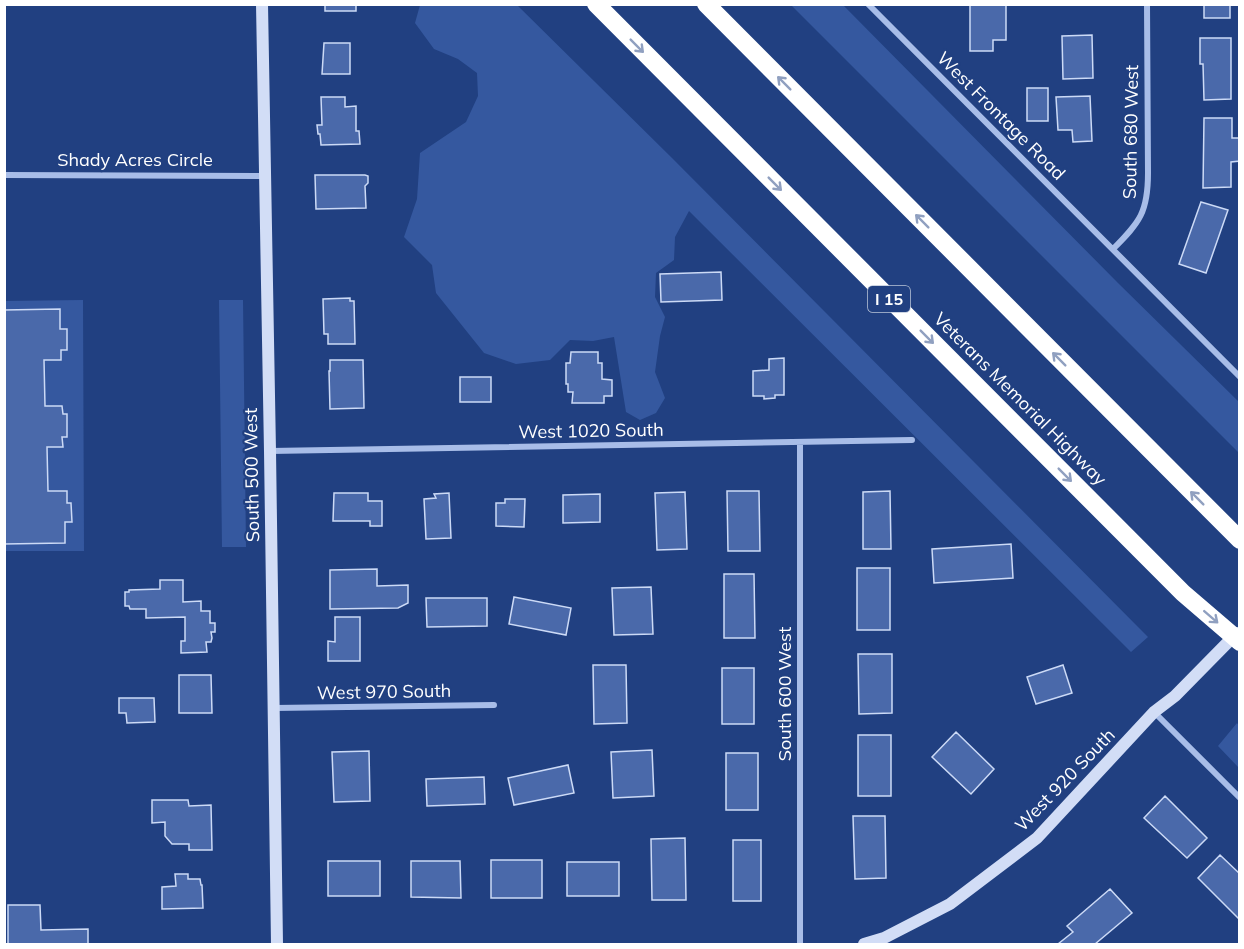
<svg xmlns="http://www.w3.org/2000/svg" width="1244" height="949" font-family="Mulish,sans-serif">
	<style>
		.green { fill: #35589f }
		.building { fill: #4a69aa; stroke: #ccdaf6; stroke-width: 1.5 }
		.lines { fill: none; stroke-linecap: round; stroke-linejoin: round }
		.street { stroke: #a8bde8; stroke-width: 6 }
		.secondary { stroke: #d2ddf6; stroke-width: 12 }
		.highway { stroke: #fff; stroke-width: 18 }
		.oneway { stroke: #90a0c0 }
		.labels { text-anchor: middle; stroke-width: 4.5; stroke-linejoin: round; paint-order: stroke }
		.shield { fill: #214081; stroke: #bcc6d9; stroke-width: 1.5 }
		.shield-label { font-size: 16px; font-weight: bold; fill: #fff }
		.street-label { font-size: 18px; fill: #fff; stroke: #214081 }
	</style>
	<rect width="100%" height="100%" fill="#214081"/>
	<!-- green -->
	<path class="green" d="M420,5H517L672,158L1148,637L1131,652L689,211L675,237L674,260L656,273L655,297L665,317L660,336L655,372L665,398L656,413L640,420L626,412L614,337L593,341L570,340L550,360L516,364L484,353L436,293L432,265L404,237L417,199L420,153L466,122L478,96L477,73L458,59L434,49L415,23Z
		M791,5H843L1118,283L1239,402V453Z
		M83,300L84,551H5L4,301Z
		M219,300H243L246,547H222Z
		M1237,723L1239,726V768L1218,746Z"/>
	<!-- building -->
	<path class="building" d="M325,4H356V11H325Z
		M970,4H1006V40H993V51H970Z
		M1204,4H1230V18H1204Z
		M1092,35L1093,78L1063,79L1062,36Z
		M1200,38H1231V99L1204,100L1203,64H1200Z
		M324,43H350V74H322Z
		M1027,88H1048V121H1027Z
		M1090,96L1092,141L1073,142L1072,130H1058L1056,97Z
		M321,97H345V107L356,106V131H359L360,144L321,145L320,134H318L317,125H322Z
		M1204,118H1232V138H1240V161L1231,162V187L1203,188Z
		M315,175H365L368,176V183L365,186L366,208L316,209Z
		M1201,202L1228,210L1206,273L1179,264Z
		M721,272L722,300L661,302L660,274Z
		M350,298V301H354L355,344H328V334H324L323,299Z
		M60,309V329H67V350H61V360H44L45,406H62L63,414H67V437H62L63,447H47L48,491H67V503H71L72,522H65V543L4,544V310Z
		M571,352H598V363H602V379L612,380V396H604V403H572L573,392H568V384H566V363H570Z
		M784,358V395H775V398L764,399V396H753V371L769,370V359Z
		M330,360H363L364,408L330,409L329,371H330Z
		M460,377H491V402H460Z
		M727,491H759L760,551H728Z
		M890,491L891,549H863V492Z
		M685,492L687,549L657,550L655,493Z
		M334,493H368V501H382V526H370V521H333Z
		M449,493L451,538L426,539L424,499L436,498L434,494Z
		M600,494V522L563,523V495Z
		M505,499H525L524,527L496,526V503H505Z
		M1011,544L1013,578L934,583L932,549Z
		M857,568H890V630H857Z
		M377,569V586L408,585V603L398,608L330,609V570Z
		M724,574H754L755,638H724Z
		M160,580H183V602L201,601V611H210V623H215V632H211L212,638L211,642H206L207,652L181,653V641H185V617L146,618V609H130L129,606H125V592H129V590L160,589Z
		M651,587L653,634L614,635L612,588Z
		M514,597L571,608L566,635L509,624Z
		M426,598H487V626L427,627Z
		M335,617H360V661H328V641L335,642Z
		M858,654H892V713L859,714Z
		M593,665H626L627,723L594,724Z
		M1063,665L1072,693L1036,704L1027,677Z
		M722,668H754V724H722Z
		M179,675H211L212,713H179Z
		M119,698H154L155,722L127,723L126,713H119Z
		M956,732L994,769L971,794L932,757Z
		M858,735H891V796H858Z
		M652,750L654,796L613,798L611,752Z
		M369,751L370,801L334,802L332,752Z
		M726,753H758V810H726Z
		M568,765L574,793L514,805L508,778Z
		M484,777L485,804L427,806L426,779Z
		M1165,796L1207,838L1187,858L1144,818Z
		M152,800H188L189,806L211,805L212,850H189V844H172L165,836V822L152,823Z
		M853,816H885L886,878L855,879Z
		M685,838L686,900H652L651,839Z
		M733,840H761V901H733Z
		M1220,855L1240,874L1239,919L1198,878Z
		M491,860H542V898H491Z
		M328,861H380V896H328Z
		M411,861H460L461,898L411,897Z
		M567,862H619V896H567Z
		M175,874H188V879H200L201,885H202L203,908L162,909V887L176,886Z
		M1110,889L1132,913L1095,944H1058L1073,932L1067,926Z
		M8,905H40L41,930L88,929V944H8Z"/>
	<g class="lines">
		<!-- street -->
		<path class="street" d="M868,4L1240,377
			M4,175L265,176
			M1113,249C1140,222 1148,212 1148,173L1147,4
			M270,451L912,440
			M274,708L494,705
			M1154,712L1240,798
			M800,944V443"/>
		<!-- secondary -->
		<path class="secondary" d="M262,4L270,451L277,944
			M864,944L884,938L950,904L1037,838L1154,712L1175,696L1237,633"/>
		<!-- highway -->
		<path class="highway" d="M596,4L1183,593L1240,642
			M706,4L1240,540"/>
	</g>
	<!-- one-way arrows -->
	<defs><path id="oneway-shaft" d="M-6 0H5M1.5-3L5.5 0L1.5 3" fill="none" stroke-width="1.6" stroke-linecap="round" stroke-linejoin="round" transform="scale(1.5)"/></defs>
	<g class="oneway">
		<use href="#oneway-shaft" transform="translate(637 46) rotate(45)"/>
		<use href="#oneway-shaft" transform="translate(784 83) rotate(-135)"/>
		<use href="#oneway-shaft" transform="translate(775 184) rotate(45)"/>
		<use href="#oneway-shaft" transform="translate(922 221) rotate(-135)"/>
		<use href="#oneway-shaft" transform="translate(927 337) rotate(45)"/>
		<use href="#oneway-shaft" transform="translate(1059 359) rotate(-135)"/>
		<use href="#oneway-shaft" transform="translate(1065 475) rotate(45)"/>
		<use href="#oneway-shaft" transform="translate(1197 498) rotate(-135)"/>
		<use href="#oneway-shaft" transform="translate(1211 617) rotate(41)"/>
	</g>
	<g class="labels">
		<!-- shield labels -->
		<rect class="shield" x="868" y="286" width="42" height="26" rx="4.5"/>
		<g class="shield-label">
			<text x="889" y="305">I 15</text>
		</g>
		<!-- street labels -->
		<g class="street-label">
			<text transform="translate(1001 116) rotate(45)" y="6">West Frontage Road</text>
			<text transform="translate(1131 132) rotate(-89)" y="6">South 680 West</text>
			<text x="135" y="166">Shady Acres Circle</text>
			<text transform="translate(1020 399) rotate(45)" y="6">Veterans Memorial Highway</text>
			<text transform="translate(591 431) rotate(-1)" y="6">West 1020 South</text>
			<text transform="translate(252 475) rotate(-91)" y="6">South 500 West</text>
			<text transform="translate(384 692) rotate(-1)" y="6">West 970 South</text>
			<text transform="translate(785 694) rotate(-90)" y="6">South 600 West</text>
			<text transform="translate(1065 780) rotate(-46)" y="6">West 920 South</text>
		</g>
	</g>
	<!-- border -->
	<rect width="1244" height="949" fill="none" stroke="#ffffff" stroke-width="12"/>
</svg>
